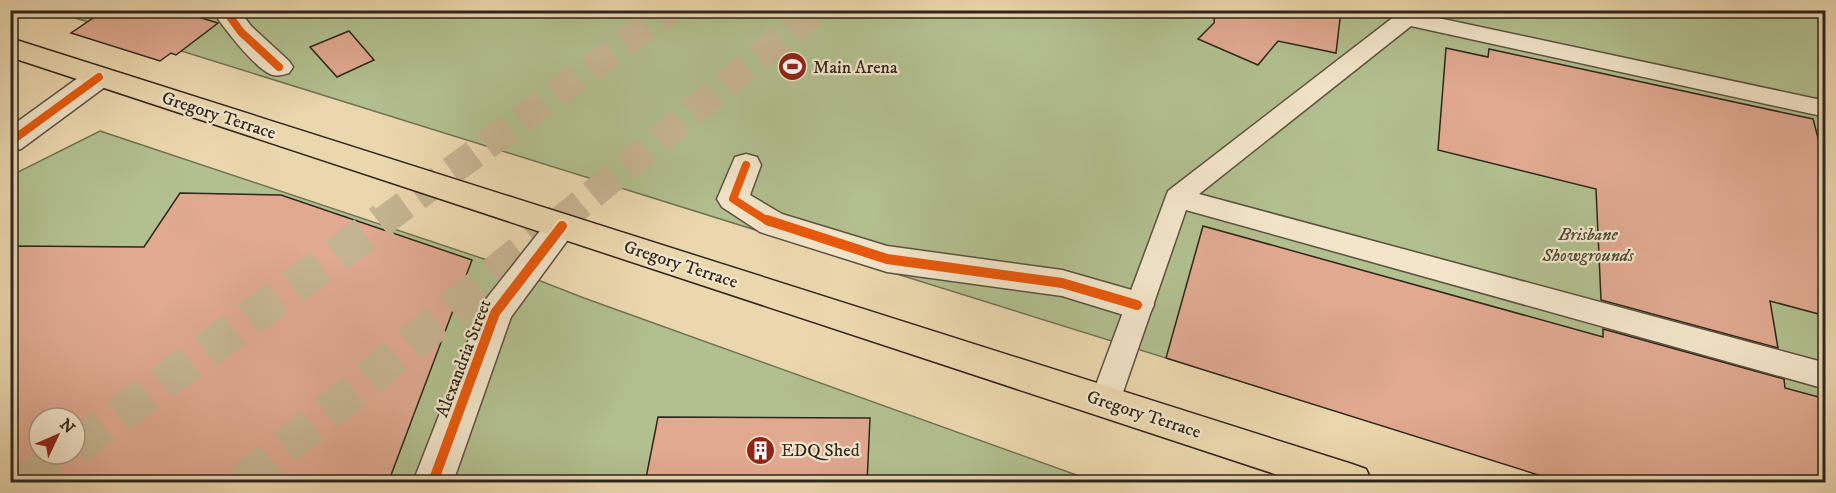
<svg xmlns="http://www.w3.org/2000/svg" width="1836" height="493" font-family="'IM FELL DW Pica',serif">
	<style>
		.green { fill: #b2bf8e; stroke: #707255; stroke-width: 1.5; fill-rule: evenodd }
		.building { fill: #e0a990; stroke: #2e261c; stroke-width: 1.5; fill-rule: evenodd }
		.lines { fill: none; stroke-linecap: round; stroke-linejoin: round }
		.highway-tunnel-far1 { stroke: #c5b491; stroke-width: 29; stroke-dasharray: 29 14; stroke-linecap: butt }
		.highway-tunnel { stroke: #c5b491; stroke-width: 36; stroke-dasharray: 36 18; stroke-linecap: butt }
		.lane-casing { stroke: #5d5240; stroke-width: 3 }
		.street-casing { stroke: #5d5240; stroke-width: 3 }
		.primary-casing { stroke: #2e261c; stroke-width: 3 }
		.lane { fill: #f2e5ca; fill-rule: evenodd }
		.street { fill: #f2e5ca; fill-rule: evenodd }
		.primary { fill: #ebd7ae; fill-rule: evenodd }
		.cycleway-far1-casing { stroke: #f2e5ca; stroke-width: 11 }
		.cycleway-casing { stroke: #f2e5ca; stroke-width: 14 }
		.cycleway-far1 { stroke: #e8590c; stroke-width: 8 }
		.cycleway { stroke: #e8590c; stroke-width: 10 }
		.labels { text-anchor: middle; stroke-width: 4.5; stroke-linejoin: round; paint-order: stroke }
		.poi-label { font-size: 18px; fill: #2e261c; stroke: #f2e5ca; text-anchor: start }
		.street-label { font-size: 18px; fill: #2e261c; stroke: #f2e5ca }
		.park-label { font-size: 18px; font-style: italic; fill: #4f4c38; stroke: #f2e5ca }
	</style>
	<rect width="100%" height="100%" fill="#ebd7ae"/>
	<filter id="stains"><feTurbulence type="fractalNoise" baseFrequency=".00333" numOctaves="4"/><feColorMatrix values="0 0 0 0 .2 0 0 0 0 .09 0 0 0 0 .02 0 0 0 .5 -.17"/></filter>
	<radialGradient id="worn" r=".72"><stop offset=".6" stop-color="#630" stop-opacity="0"/><stop offset="1" stop-color="#630" stop-opacity=".3"/></radialGradient>
	<!-- green -->
	<path class="green" d="M53,11H1825V482H1564Z
		M100,131L487,260L584,298L1096,482H11V181L16,173ZM39,418H75V454H39Z"/>
	<!-- building -->
	<path class="building" d="M105,10H175L218,23L176,55L171,53L160,61L71,33Z
		M1215,10H1341L1336,53L1278,41L1258,65L1198,39L1214,23Z
		M349,31L374,60L337,77L310,47Z
		M1446,48L1488,57L1489,49L1813,119L1826,168V316L1770,301L1778,348L1601,300L1596,189L1438,150Z
		M180,193L281,195L472,260L388,483H10V246L144,247ZM39,418H75V454H39Z
		M1203,226L1603,337V329L1784,379L1785,388L1826,399V483H1564L1166,358Z
		M658,417L870,418L867,483H645Z"/>
	<g class="lines">
		<!-- highway-tunnel-far1 -->
		<path class="highway-tunnel-far1" d="M382,222L670,10
			M559,222L816,10"/>
		<!-- highway-tunnel -->
		<path class="highway-tunnel" d="M75,447L384,220
			M26,482L65,454
			M243,482L561,220"/>
		<defs>
			<path id="lane" d="M1392,10H1414L1415,13L1826,101V117L1411,26L1199,194L1826,363V389L1186,210L1120,401L1116,410L1105,414L1094,410L1090,401L1168,191L1395,16Z"/>
			<path id="street" d="M212,10H239L251,26L289,61L293,67L289,73C282,75 277,77 270,74C253,66 223,27 212,10Z
				M99,68L109,70L113,77L109,84L21,149L10,152V127L89,70Z
				M746,154L757,157L761,165L750,195L782,214L887,246L1062,270L1149,295L1154,305L1149,315L1137,319L1062,296L887,272L760,232L722,207L717,199L735,157Z
				M562,214L573,217L578,226L511,317L453,482H413L483,303L551,217Z"/>
			<path id="primary" d="M10,38L1352,464L1366,469L1372,482H1299L10,57Z"/>
		</defs>
		<!-- lane casing -->
		<use href="#lane" class="lane-casing"/>
		<!-- street casing -->
		<use href="#street" class="street-casing"/>
		<!-- primary casing -->
		<use href="#primary" class="primary-casing"/>
		<!-- lane -->
		<use href="#lane" class="lane"/>
		<!-- street -->
		<use href="#street" class="street"/>
		<!-- primary -->
		<use href="#primary" class="primary"/>
		<defs>
			<path id="cycleway-far1" d="M225,10L241,32L279,67
				M10,142L99,77
				M746,165L733,199L769,222"/>
			<path id="cycleway" d="M767,220L887,259L1062,283L1137,305
				M433,482L495,313L562,226"/>
		</defs>
		<!-- cycleway-far1 casing -->
		<use href="#cycleway-far1" class="cycleway-far1-casing"/>
		<!-- cycleway casing -->
		<use href="#cycleway" class="cycleway-casing"/>
		<!-- cycleway-far1 -->
		<use href="#cycleway-far1" class="cycleway-far1"/>
		<!-- cycleway -->
		<use href="#cycleway" class="cycleway"/>
	</g>
	<!-- icons -->
	<defs>
		<symbol id="stadium-disc" viewBox="-11 -11 22 22"><circle r="9.5" fill="#8f2418" stroke="#f2e5ca"/><path d="M0-5a6.5 5 0 1 0 0 10a6.5 5 0 1 0 0-10ZM-3.5-1.8h7v3.6h-7Z" fill="#fff"/></symbol>
		<symbol id="building-disc" viewBox="-11 -11 22 22"><circle r="9.5" fill="#8f2418" stroke="#f2e5ca"/><path d="M-4-6H4V6H1V3H-1V6H-4ZM-2.5-4.3h1.7v1.8h-1.7ZM.8-4.3h1.7v1.8H.8ZM-2.5-1h1.7V.8h-1.7ZM.8-1h1.7V.8H.8Z" fill="#fff"/></symbol>
	</defs>
	<g fill-rule="evenodd">
		<use href="#stadium-disc" x="776" y="50" width="33" height="33"/>
		<use href="#building-disc" x="744" y="434" width="33" height="33"/>
	</g>
	<g class="labels">
		<!-- poi labels -->
		<g class="poi-label">
			<text x="813" y="73">Main Arena</text>
			<text x="781" y="456">EDQ Shed</text>
		</g>
		<!-- street labels -->
		<g class="street-label">
			<text transform="translate(219 115) rotate(18)" y="6">Gregory Terrace</text>
			<text transform="translate(681 264) rotate(18)" y="6">Gregory Terrace</text>
			<text transform="translate(463 358) rotate(-69)" y="6">Alexandria Street</text>
			<text transform="translate(1144 414) rotate(18)" y="6">Gregory Terrace</text>
		</g>
		<!-- park labels -->
		<g class="park-label">
			<text x="1588" y="240">Brisbane<tspan x="1588" dy="21">Showgrounds</tspan></text>
		</g>
	</g>
	<!-- margin -->
	<rect width="1836" height="493" fill="none" stroke="#ebd7ae" stroke-width="36"/>
	<rect x="12" y="12" width="1812" height="469" fill="none" stroke="#2e261c" stroke-width="3"/>
	<rect x="18" y="18" width="1800" height="457" fill="none" stroke="#2e261c" stroke-width="1.5"/>
	<!-- north arrow -->
	<g transform="translate(57 436) rotate(46)"><circle r="28" fill="#f2e5ca" stroke="#a49984" stroke-width="1.5"/>
	<path d="M0-4.5L10 22L0 15L-10 22Z" fill="#8f2418"/>
	<text y="-9" font-size="16" font-weight="bold" text-anchor="middle" fill="#2e261c">N</text>
	</g>
	<rect width="100%" height="100%" filter="url(#stains)"/>
	<rect width="100%" height="100%" fill="url(#worn)"/>
</svg>
